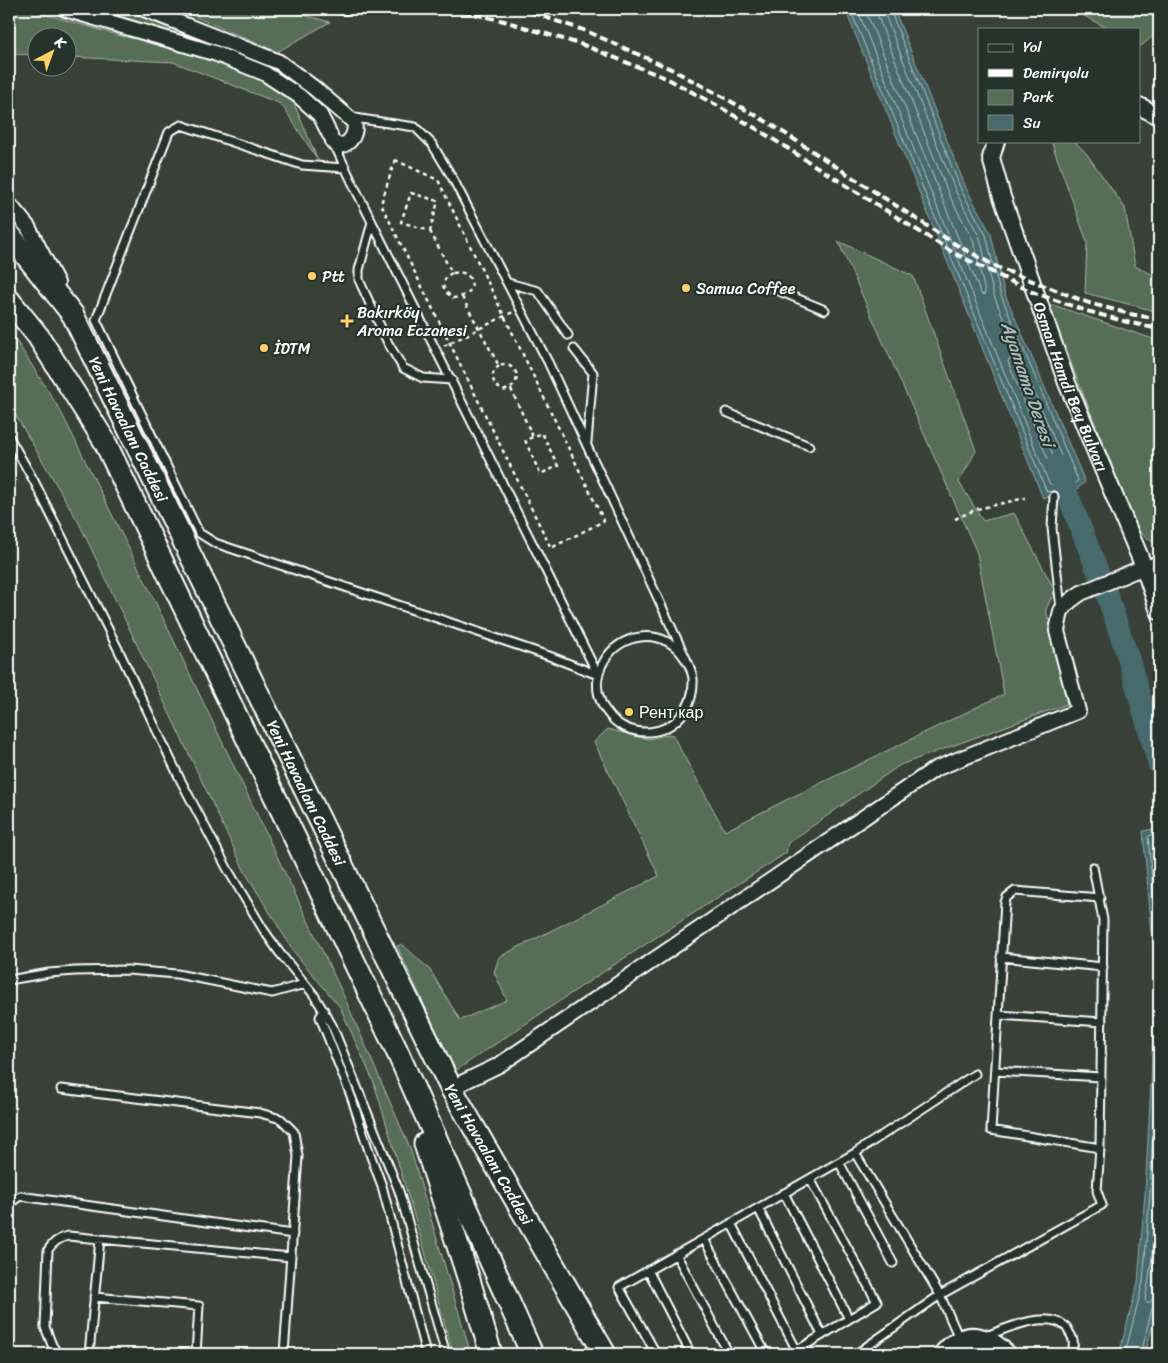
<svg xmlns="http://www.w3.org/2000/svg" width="1168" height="1363" font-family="Sriracha,sans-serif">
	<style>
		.green { fill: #546e55; stroke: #aab6aa }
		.water { fill: #476a6d; stroke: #91a6a7 }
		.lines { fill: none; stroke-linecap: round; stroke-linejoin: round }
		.shore { stroke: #b5c3c5; stroke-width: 1 }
		.river { stroke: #476a6d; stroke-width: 22 }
		.service-casing { stroke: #fff; stroke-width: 11 }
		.minor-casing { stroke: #fff; stroke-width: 18 }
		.tertiary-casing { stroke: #fff; stroke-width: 20 }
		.primary-casing { stroke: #fff; stroke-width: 25 }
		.path { stroke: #fff; stroke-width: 2.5; stroke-dasharray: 4 4; stroke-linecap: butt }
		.service { stroke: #26332d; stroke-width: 7 }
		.minor { stroke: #26332d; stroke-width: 14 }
		.tertiary { stroke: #26332d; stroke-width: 16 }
		.primary { stroke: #26332d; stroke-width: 21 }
		.rail { stroke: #fff; stroke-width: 4; stroke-dasharray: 8 4; stroke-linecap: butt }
		.poi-dot { fill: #ffd166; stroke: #26332d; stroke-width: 2 }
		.labels { text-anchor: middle; stroke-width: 4.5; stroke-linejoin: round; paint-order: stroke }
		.poi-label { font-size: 16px; fill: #fff; stroke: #26332d; text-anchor: start }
		.street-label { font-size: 16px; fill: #fff; stroke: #26332d }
		.water-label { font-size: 18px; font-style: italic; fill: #acbcbd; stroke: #26332d }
	</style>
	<rect width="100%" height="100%" fill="#394037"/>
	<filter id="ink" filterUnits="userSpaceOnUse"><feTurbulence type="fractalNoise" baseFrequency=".02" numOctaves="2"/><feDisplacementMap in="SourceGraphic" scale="10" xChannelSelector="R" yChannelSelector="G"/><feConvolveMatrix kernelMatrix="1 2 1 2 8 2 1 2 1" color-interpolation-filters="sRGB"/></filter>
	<g filter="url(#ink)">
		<!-- green -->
		<path class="green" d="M9,9H27L121,36L174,47L215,58L264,77L292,99L318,160L281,104L173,62L68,57V38H38L37,55L9,54Z
			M96,9H122L209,43Z
			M177,9H282L330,22L277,52Z
			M1071,9H1159V31L1141,46L1139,45V29H1109Z
			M1051,141H1074L1086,153L1125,208L1135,266L1159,278V312L1085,293L1087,242Z
			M838,241L913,276L976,451L959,482L983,521L1014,513L1055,591L1046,609L1067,704L900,765L788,843L786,853L600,974L455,1071L397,946L402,944L430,970L460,1020L507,1000L494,972L499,957L659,876L594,742L608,729L648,739L672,734L725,831L788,799L1004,694L977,553Z
			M1047,303L1159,341L1158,546L1138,531Z
			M9,329L60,410L150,591L342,992L410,1148L471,1354H453L423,1245L374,1083L340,1007L294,952L245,872L79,523L9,404Z"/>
		<!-- water -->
		<path class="water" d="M845,9H894L966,188L991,234L1004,292L1085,482L1075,491L1043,498Z
			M1159,828V1301L1145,1354H1119L1138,1282L1145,1193L1151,1084L1155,968L1143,831Z"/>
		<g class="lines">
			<!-- shore -->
			<path class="shore" d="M850,9L1046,490L1048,492C1059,490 1073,489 1078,480L1000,293L986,235L961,190L891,12L890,9
				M857,9L1049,483L1052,485L1069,481L1070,477L994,296L980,238L956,192L885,15L884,9
				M865,9L981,294L984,295L985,292L973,240L949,195L878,17L876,9
				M1010,359L1013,360L1060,472L1059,475L1056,476L1054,474L1008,362Z
				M1159,833L1150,835L1148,837L1159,954
				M1159,1138C1157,1192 1156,1247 1145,1300L1148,1303L1153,1299L1159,1298
				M1125,1354L1143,1282L1150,1194L1159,996
				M1141,1354L1152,1308L1155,1305H1159"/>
			<!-- river -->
			<path class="river" d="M1056,465L1107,595L1129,660L1159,765"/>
			<defs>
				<path id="service" d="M335,9L344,10L352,9
					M351,117L361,119L415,127L432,144L452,177L548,362L689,665C691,671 694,677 693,683C693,708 675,730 649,732C633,733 616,726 607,712C605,709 602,706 601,702C589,674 609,641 640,637C648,636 658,637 666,641C677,646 683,655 689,665
					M334,144L353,184L598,675
					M345,168L302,165L181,125L169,132L96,320L199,533L215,543L549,656L598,675
					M372,222L359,270V280L388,343L403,368L423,378L452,380
					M508,283L538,291L568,335
					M767,286L825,310
					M574,349L593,373L587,442
					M726,412L809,446
					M9,437L34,481L119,651L180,779L228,870L263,929L279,952L314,995L332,1025L399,1191L446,1354
					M1054,496L1052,528L1061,609
					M1144,567L1159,558
					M1100,898L1015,891L1007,897L1005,902L991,1130L1100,1148
					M1001,957L1103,967
					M9,980L49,973L75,971L128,970L177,974L272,993L305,984
					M324,1010L320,1017L351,1096L370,1154L382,1186L426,1354
					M998,1015L1102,1022
					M995,1071L1101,1077
					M61,1089L260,1113L281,1119L294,1132L298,1156L284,1354
					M855,1153L940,1295L959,1338
					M839,1162L893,1263
					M784,1193L849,1319
					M9,1204L20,1196L293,1234
					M758,1208L822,1335
					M731,1223L797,1351
					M704,1239L766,1354
					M676,1254L729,1354
					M648,1270L691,1354
					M94,1297L199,1306L196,1354
					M986,1336C1005,1329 1046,1310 1065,1326C1067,1327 1068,1330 1069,1332C1075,1340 1074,1346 1071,1354
					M653,1348L619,1287L855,1153L975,1074
					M58,1354L52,1345L45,1327L48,1250C53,1242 59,1238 68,1236L291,1257
					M89,1354L100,1239
					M791,1354L877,1302L810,1179
					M856,1354L940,1295L1102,1205L1097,1191L1100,1148L1103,920L1093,867"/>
				<path id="minor" d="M65,9L214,53L264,73L299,96L320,115L330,135
					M144,9L279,62L314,88L354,122C357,134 350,145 338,146L333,142
					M9,204L28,227L57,283
					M451,1088L499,1065L935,769L1078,711L1057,631L1061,611L1070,601L1081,593L1144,567"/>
				<g id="tertiary">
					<path d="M1139,106L1159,116"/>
					<path id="s1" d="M996,141L991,158L1002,197L1067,383L1144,567L1159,611"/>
				</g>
				<g id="primary">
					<path id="s2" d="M9,234L73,315L451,1088L605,1354"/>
					<path d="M9,300L38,336L104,440L397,1051L532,1354"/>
					<path d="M425,1144L469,1280L491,1354"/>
					<path d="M945,1354C957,1340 970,1334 987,1342C994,1345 999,1349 1004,1354"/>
				</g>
			</defs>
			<!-- service casing -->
			<use href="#service" class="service-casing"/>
			<!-- minor casing -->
			<use href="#minor" class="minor-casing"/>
			<!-- tertiary casing -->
			<use href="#tertiary" class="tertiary-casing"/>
			<!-- primary casing -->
			<use href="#primary" class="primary-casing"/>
			<!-- path -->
			<path class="path" d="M395,160L438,180L604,521L551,548L381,204Z
				M411,193L438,201L430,231L401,222Z
				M430,231L452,273C465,271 471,274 472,288C467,295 462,297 453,298L447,293L443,286C444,280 446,276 452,273
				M462,297L499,366C508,363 512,366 517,374C517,384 513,388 503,391C493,385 488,374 499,366
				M444,346L513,312
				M511,389L533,437L542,433L558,466L540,474L525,440L533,437
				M955,519L977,509L1025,498"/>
			<!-- service -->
			<use href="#service" class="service"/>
			<!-- minor -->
			<use href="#minor" class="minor"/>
			<!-- tertiary -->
			<use href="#tertiary" class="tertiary"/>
			<!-- primary -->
			<use href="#primary" class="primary"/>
			<!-- rail -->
			<path class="rail" d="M452,9L504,21L586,46L668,79L718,106L760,131L952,252L1032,292L1087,311L1127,322L1159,329
				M521,9L586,31L671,69L725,98L769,123L955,244L999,268L1089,303L1130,314L1159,319"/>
		</g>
	</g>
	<!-- markers -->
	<g class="poi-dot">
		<circle cx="312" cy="276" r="5"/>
		<circle cx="686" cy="288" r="5"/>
		<path d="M344.5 313.5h5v5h5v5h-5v5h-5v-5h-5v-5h5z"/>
		<circle cx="264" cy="348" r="5"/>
		<circle cx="629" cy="712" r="5"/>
	</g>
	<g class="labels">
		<!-- poi labels -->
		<g class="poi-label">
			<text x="322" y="282">Ptt</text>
			<text x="696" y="294">Samua Coffee</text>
			<text x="357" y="318">Bakırköy<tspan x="357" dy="18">Aroma Eczanesi</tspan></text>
			<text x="274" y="354">İDTM</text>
			<text x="639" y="718">Рент кар</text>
		</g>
		<!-- street labels -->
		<g class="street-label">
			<text dy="6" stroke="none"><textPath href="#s1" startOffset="260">Osman Hamdi Bey Bulvarı</textPath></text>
			<text dy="6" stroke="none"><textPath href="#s2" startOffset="230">Yeni Havaalanı Caddesi</textPath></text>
			<text dy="6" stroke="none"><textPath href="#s2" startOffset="635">Yeni Havaalanı Caddesi</textPath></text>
			<text dy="6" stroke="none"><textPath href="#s2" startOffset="1040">Yeni Havaalanı Caddesi</textPath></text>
		</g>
		<!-- water labels -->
		<g class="water-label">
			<text transform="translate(1028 384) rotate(71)" y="6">Ayamama Deresi</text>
		</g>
	</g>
	<!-- margin -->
	<rect width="1168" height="1363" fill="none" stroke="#26332d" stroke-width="30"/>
	<rect x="15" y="15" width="1138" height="1333" fill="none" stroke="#fff" stroke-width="2" filter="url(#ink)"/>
	<!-- legend -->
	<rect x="978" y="28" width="162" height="115" fill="#26332d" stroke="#7d8581"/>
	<rect x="988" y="44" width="25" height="8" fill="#26332d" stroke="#7d8581"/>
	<text x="1023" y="52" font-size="15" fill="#ffffff">Yol</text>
	<rect x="988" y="69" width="25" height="8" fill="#ffffff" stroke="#7d8581"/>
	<text x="1023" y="78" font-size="15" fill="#ffffff">Demiryolu</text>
	<rect x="988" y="90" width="25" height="15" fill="#546e55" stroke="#7d8581"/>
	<text x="1023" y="102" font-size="15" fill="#ffffff">Park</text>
	<rect x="988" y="115" width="25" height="15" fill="#476a6d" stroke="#7d8581"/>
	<text x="1023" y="128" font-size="15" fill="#ffffff">Su</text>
	<!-- north arrow -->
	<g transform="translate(52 52) rotate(41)"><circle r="24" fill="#26332d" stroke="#7d8581"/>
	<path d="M0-4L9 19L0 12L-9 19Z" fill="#ffd166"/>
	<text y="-8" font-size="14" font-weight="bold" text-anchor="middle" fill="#ffffff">K</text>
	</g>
</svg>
